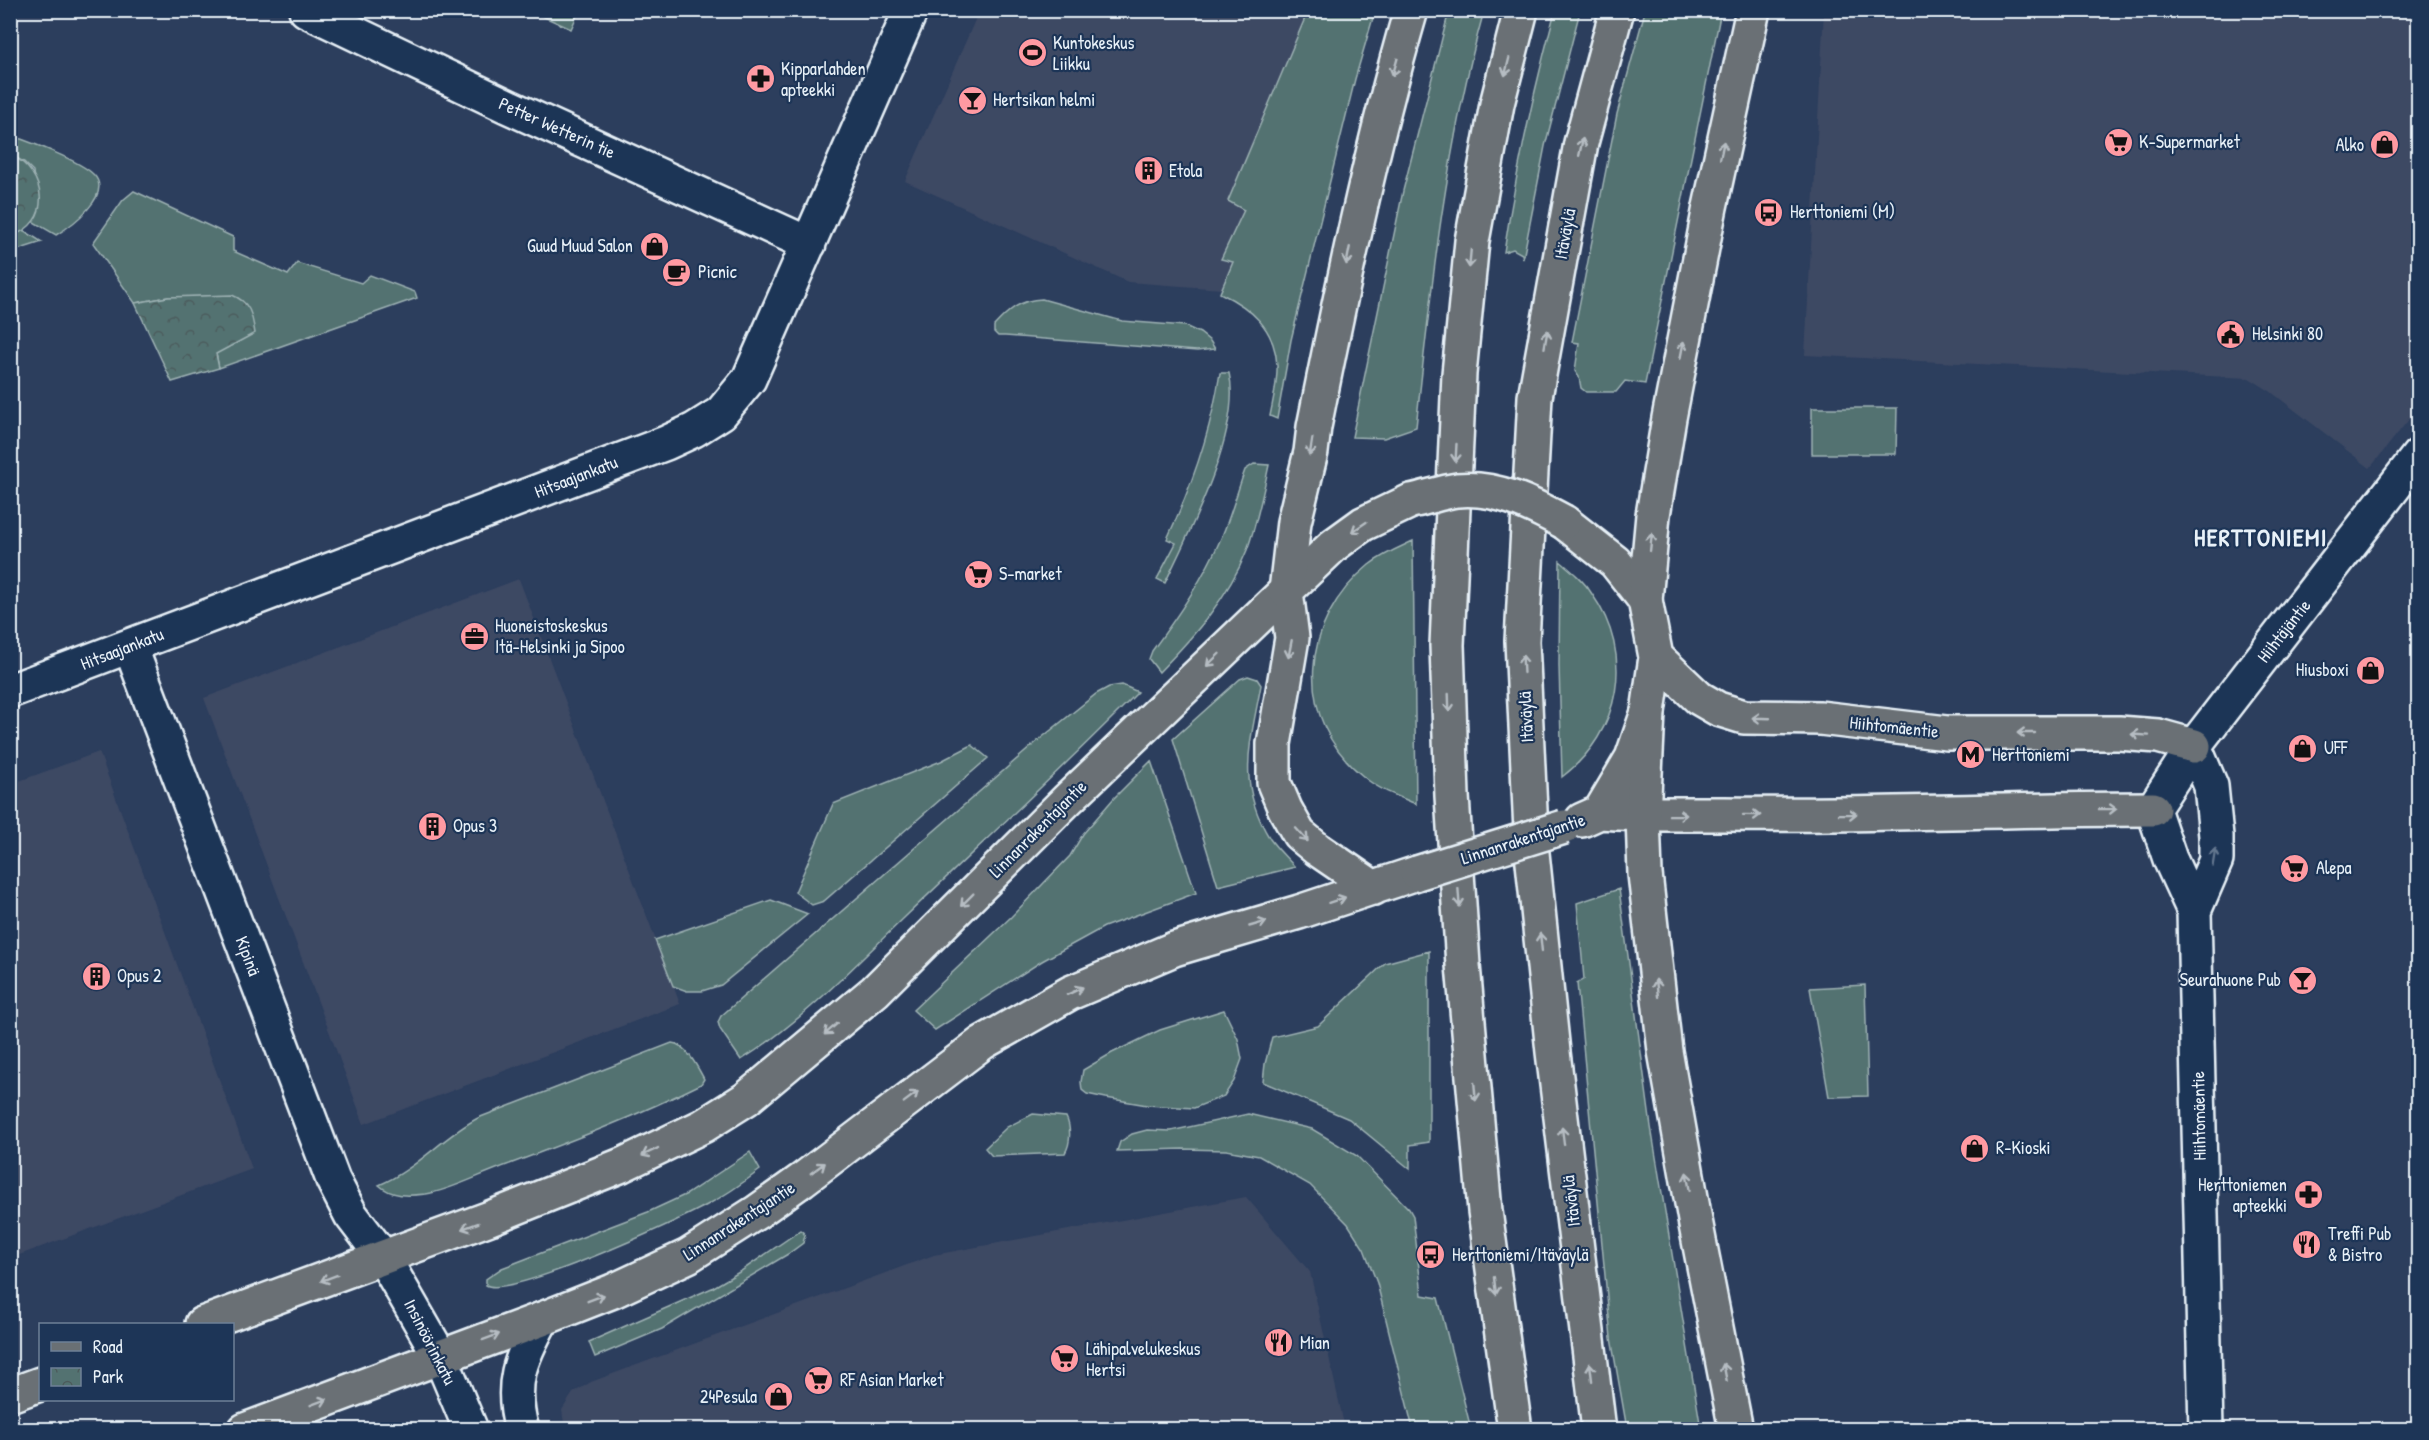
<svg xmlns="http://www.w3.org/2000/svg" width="2429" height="1440" font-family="'Patrick Hand',sans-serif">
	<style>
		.built { fill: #3e4964 }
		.green { fill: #537271; stroke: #9eb2b4; stroke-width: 1.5 }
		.park { fill: url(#park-crowns); stroke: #9eb2b4; stroke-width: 1.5 }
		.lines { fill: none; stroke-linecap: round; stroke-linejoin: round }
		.minor-casing { stroke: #e8f1f8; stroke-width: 38 }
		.major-casing { stroke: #e8f1f8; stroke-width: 38 }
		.highway-casing { stroke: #e8f1f8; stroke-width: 38 }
		.minor { stroke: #1d3557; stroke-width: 33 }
		.major { stroke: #6a7074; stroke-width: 33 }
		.highway { stroke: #6a7074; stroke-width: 33 }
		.major-bridge-casing { stroke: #e8f1f8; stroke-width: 38; stroke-linecap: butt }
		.major-bridge { stroke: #6a7074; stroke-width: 33 }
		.oneway { stroke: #b6bdc3 }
		.oneway2 { stroke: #64778f }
		.labels { text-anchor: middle; stroke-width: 4.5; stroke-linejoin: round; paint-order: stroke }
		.poi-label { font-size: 18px; fill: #e8f1f8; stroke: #1d3557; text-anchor: start }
		.street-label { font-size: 18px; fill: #e8f1f8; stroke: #1d3557 }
		.district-label { font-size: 24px; font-weight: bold; letter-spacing: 1.5px; fill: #e8f1f8; stroke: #1d3557 }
	</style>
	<defs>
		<pattern id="park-crowns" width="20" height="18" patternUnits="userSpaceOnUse" patternTransform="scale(1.5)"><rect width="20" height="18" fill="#537271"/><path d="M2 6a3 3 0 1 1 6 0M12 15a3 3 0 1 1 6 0" fill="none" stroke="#4c5b5c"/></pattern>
	</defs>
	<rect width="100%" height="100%" fill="#2c3e5d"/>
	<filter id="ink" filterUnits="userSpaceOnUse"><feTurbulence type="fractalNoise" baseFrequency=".0167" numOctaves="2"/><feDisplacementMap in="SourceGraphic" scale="12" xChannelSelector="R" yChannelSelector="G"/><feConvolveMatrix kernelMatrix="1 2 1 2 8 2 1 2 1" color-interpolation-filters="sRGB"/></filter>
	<g filter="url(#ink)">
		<!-- built -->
		<path class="built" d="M979,11H1342L1222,289L1128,282L905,181Z
			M1824,11H2418V408L2370,468L2270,391L2249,378L1805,355Z
			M519,579L680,1004L364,1124L204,698Z
			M99,752L252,1169L11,1258V784Z
			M1246,1197L1310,1272L1345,1429H565L562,1410L573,1393L591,1382L934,1255Z"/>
		<!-- green -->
		<path class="green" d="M529,10H579V11L571,29Z
			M1308,11H1375L1355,79L1291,340L1277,419L1270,416C1273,400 1278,381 1277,365C1275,328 1251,308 1220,293L1233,262L1221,259L1244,210L1228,201Z
			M1449,11H1484C1446,146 1431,287 1416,427L1384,438L1352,437L1403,191Z
			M1555,11H1580L1545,146L1523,259L1522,254L1513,249L1504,252C1516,171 1534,90 1555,11Z
			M1645,11H1721L1645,384L1625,381L1616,392H1586L1581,388L1579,377L1575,371L1579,343L1572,342L1617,114Z
			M10,135C30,142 81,161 94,175C113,195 71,226 56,235L32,221L37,213L33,171L24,162L11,155Z
			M134,191L233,237V251L288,275L297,263L361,283L370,275L415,292L417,298L219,368L216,354L232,296L168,297L135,303L93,243L123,200Z
			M23,230L42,242L11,252V236Z
			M1042,299L1122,321L1185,326L1200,333L1210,341L1215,349L1197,351L1005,336H998L994,332V326C1009,310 1019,300 1042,299Z
			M1220,373H1229C1243,428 1189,533 1165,583L1157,579L1176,543L1167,539C1192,486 1211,431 1220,373Z
			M1812,408H1897L1896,454H1812Z
			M1254,464L1269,465C1263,493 1257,523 1247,550C1228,598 1194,636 1159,672L1149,659L1152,651C1179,614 1204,578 1222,536C1231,515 1237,492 1245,470Z
			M1413,541L1416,804C1398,796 1379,790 1364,777C1292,719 1300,621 1369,565C1383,554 1398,548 1413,541Z
			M1560,561C1572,571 1584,581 1592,594C1635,655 1621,732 1562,777L1559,665Z
			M1248,676L1257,679L1261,685C1250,745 1236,783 1270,839C1277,849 1287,858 1295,867L1218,886L1173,739L1240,679Z
			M1122,685L1138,692C1062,769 983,842 905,917C855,965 800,1024 741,1060L720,1029L718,1022L721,1016L1040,739L1096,694L1109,687Z
			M972,745L988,758L824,901L812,905L795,892L833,804L941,761Z
			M1151,761L1196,893L1104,927L1042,961L935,1030L913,1010L1011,917L1070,856L1083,834L1114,798Z
			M1619,889L1651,1127L1701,1429H1627L1611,1338L1577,983L1584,979L1577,903Z
			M771,900L808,914L721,985L702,991H687L673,986L655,940Z
			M1429,951V1142L1410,1145V1169L1349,1119L1263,1082L1265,1064L1272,1037L1318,1026L1385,963Z
			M1865,985L1868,1096L1829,1097L1810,988Z
			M1224,1010L1238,1039L1242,1059L1234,1081L1224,1096L1194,1108L1147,1105L1106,1098L1087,1094L1082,1090L1081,1082L1083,1070L1112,1053L1160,1030Z
			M672,1043C686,1044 698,1068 704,1079L701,1084C635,1117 568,1142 499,1168C477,1176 448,1191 426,1194C408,1196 392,1197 379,1185C416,1170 442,1137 478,1118Z
			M1033,1114L1066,1117C1071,1127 1071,1143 1065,1153L992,1156L985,1148L1007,1127Z
			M1248,1114L1312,1129L1357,1156L1409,1209L1413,1216L1422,1295L1438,1298L1471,1429H1413L1377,1283L1364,1249L1348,1224L1310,1185L1259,1156L1226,1150L1183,1149L1117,1151L1120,1142L1132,1134L1147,1130L1171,1131Z
			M750,1152L760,1170C743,1183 726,1195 707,1205C678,1221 509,1299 486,1285V1279L502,1268L648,1212L687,1194Z
			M801,1230L805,1235L803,1243L788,1254L662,1329L595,1357L589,1342L712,1288L741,1271Z"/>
		<!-- park -->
		<path class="park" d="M11,155C47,172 53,224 11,236Z
			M232,295C250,302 252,314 255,333L216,354L219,368L172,382L135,303L168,297Z"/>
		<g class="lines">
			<defs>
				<path id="minor" d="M306,10L507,106L809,244
					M130,646L333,1180L351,1215L383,1257L440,1356L471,1430
					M10,691L666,443L694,430L721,413L749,379L911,10
					M2194,746L2211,786L2216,836V860L2194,911L2206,1430
					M2194,911L2170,859L2153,809L2194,746L2418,456
					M522,1430C509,1384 520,1359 542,1319"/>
				<path id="major" d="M1564,522L1615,562L1645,600L1656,657L1648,712L1632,758L1600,812L1582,820
					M1286,591L1292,638L1274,744V783L1285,809L1299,834L1317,849L1374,888
					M1656,657L1699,698L1718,709L1744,717L1820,718L1947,733H2119L2158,736L2194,746
					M1600,812C1642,815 1682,814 1724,814C1867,816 2010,809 2153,809
					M202,1324L490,1218L622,1165L703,1126L746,1099L875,991L1067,800L1334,545L1363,524L1411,501
					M10,1395L40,1384
					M245,1430L542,1319L613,1291L688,1256L757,1212L802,1180L982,1043L1070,993L1174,949L1299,912L1417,873"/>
				<path id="highway" d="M1286,591L1294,522L1311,452L1314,427C1342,287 1371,148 1411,10
					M1645,600L1653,515L1669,418L1710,207L1753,10
					M1648,712L1643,816L1645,874L1665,1051L1695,1220L1736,1430
					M1515,1430L1485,1211L1463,965L1452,796L1447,645L1459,374L1472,241L1497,104L1521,10
					M1599,1430L1553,1052L1532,853L1522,641L1535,397L1581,143L1617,10"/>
			</defs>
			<!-- minor casing -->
			<use href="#minor" class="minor-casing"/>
			<!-- major casing -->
			<use href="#major" class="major-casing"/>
			<!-- highway casing -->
			<use href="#highway" class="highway-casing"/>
			<!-- minor -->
			<use href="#minor" class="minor"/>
			<!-- major -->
			<use href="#major" class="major"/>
			<!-- highway -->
			<use href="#highway" class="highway"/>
			<defs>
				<path id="major-bridge" d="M1411,501C1426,498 1442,492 1457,490C1496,486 1531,504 1564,522
					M1417,873L1564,827"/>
			</defs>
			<!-- major-bridge casing -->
			<use href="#major-bridge" class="major-bridge-casing"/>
			<!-- major-bridge -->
			<use href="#major-bridge" class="major-bridge"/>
		</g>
		<!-- one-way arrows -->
		<defs><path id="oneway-shaft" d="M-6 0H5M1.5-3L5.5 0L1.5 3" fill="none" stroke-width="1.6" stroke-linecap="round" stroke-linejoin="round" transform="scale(1.5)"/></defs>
		<g class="oneway">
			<use href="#oneway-shaft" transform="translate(1395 67) rotate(106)"/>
			<use href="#oneway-shaft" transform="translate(1507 67) rotate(104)"/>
			<use href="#oneway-shaft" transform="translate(1581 147) rotate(-78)"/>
			<use href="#oneway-shaft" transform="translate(1722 150) rotate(-78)"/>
			<use href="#oneway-shaft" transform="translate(1348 256) rotate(101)"/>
			<use href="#oneway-shaft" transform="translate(1470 259) rotate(95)"/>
			<use href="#oneway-shaft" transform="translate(1546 339) rotate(-80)"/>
			<use href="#oneway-shaft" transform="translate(1682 350) rotate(-79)"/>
			<use href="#oneway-shaft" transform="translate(1311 447) rotate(99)"/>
			<use href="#oneway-shaft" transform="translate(1456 453) rotate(93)"/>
			<use href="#oneway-shaft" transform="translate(1359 527) rotate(146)"/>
			<use href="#oneway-shaft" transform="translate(1651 542) rotate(-84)"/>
			<use href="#oneway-shaft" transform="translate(1290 649) rotate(101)"/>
			<use href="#oneway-shaft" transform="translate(1213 660) rotate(136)"/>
			<use href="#oneway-shaft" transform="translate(1523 664) rotate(-93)"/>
			<use href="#oneway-shaft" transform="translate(1449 703) rotate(88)"/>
			<use href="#oneway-shaft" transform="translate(1761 718) rotate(-178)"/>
			<use href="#oneway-shaft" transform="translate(2026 733) rotate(180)"/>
			<use href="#oneway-shaft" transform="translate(2140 735) rotate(-176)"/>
			<use href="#oneway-shaft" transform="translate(2108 809) rotate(-1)"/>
			<use href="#oneway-shaft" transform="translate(1848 814) rotate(-1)"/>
			<use href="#oneway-shaft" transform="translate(1678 815) rotate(-1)"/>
			<use href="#oneway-shaft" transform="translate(1752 815) rotate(1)"/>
			<use href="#oneway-shaft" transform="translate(1302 835) rotate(48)"/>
			<use href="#oneway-shaft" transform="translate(1459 898) rotate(86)"/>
			<use href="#oneway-shaft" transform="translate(967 900) rotate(135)"/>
			<use href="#oneway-shaft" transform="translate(1337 900) rotate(-18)"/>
			<use href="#oneway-shaft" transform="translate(1258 924) rotate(-16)"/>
			<use href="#oneway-shaft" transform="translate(1541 942) rotate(-96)"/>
			<use href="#oneway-shaft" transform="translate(1657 988) rotate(-97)"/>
			<use href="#oneway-shaft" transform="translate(1075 991) rotate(-25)"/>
			<use href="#oneway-shaft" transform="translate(831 1029) rotate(139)"/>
			<use href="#oneway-shaft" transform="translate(1475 1092) rotate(85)"/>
			<use href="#oneway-shaft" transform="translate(911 1097) rotate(-37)"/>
			<use href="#oneway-shaft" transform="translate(1563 1136) rotate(-97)"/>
			<use href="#oneway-shaft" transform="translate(650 1152) rotate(154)"/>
			<use href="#oneway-shaft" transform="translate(818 1168) rotate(-36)"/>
			<use href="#oneway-shaft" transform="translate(1688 1181) rotate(-100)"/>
			<use href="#oneway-shaft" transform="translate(470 1226) rotate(160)"/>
			<use href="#oneway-shaft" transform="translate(329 1278) rotate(159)"/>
			<use href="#oneway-shaft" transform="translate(1495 1286) rotate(83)"/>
			<use href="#oneway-shaft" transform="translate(596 1298) rotate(-21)"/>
			<use href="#oneway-shaft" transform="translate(491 1337) rotate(-20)"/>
			<use href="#oneway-shaft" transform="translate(1591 1372) rotate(-97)"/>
			<use href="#oneway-shaft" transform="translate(1725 1372) rotate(-101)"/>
			<use href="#oneway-shaft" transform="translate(319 1402) rotate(-21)"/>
		</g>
		<use class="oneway2" href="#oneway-shaft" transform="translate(2214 857) rotate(-81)"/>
	</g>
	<!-- icons -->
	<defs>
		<symbol id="stadium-disc" viewBox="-11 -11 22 22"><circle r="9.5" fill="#ff9aa2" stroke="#1d3557"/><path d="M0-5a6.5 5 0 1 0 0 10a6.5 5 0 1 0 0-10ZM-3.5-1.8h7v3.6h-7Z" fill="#111"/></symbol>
		<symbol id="pharmacy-disc" viewBox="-11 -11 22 22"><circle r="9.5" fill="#ff9aa2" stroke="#1d3557"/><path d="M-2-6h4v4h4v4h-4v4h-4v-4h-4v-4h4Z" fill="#111"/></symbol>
		<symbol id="bar-disc" viewBox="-11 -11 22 22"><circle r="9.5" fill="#ff9aa2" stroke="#1d3557"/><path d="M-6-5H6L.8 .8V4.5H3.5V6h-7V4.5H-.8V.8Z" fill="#111"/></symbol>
		<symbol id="supermarket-disc" viewBox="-11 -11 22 22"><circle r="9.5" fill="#ff9aa2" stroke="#1d3557"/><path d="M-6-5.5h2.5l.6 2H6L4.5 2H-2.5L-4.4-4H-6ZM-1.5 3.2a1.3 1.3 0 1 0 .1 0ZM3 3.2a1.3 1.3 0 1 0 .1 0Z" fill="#111"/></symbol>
		<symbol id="shop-disc" viewBox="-11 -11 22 22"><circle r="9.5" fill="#ff9aa2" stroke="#1d3557"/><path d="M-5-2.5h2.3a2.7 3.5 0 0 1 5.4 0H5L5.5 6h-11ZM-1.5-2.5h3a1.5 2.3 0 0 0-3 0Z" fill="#111"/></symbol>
		<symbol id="building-disc" viewBox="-11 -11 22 22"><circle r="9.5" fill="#ff9aa2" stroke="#1d3557"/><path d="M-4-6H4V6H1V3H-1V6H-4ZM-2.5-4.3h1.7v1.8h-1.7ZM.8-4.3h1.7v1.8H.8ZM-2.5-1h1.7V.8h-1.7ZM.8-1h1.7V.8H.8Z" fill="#111"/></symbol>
		<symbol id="bus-disc" viewBox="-11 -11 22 22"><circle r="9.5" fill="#ff9aa2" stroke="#1d3557"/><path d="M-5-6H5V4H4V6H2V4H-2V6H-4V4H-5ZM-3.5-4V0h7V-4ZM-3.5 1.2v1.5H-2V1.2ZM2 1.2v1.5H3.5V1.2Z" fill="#111"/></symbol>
		<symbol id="cafe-disc" viewBox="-11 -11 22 22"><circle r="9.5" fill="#ff9aa2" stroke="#1d3557"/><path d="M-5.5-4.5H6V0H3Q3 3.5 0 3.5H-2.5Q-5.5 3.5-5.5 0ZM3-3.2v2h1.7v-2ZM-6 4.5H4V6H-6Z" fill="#111"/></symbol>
		<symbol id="civic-disc" viewBox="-11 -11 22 22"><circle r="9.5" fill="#ff9aa2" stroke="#1d3557"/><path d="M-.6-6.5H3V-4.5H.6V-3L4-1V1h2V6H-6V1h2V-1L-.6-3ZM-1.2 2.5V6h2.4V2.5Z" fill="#111"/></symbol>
		<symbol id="office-disc" viewBox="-11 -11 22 22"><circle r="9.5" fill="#ff9aa2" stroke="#1d3557"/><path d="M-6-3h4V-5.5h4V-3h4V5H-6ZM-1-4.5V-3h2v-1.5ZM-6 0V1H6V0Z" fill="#111"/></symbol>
		<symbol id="metro-disc" viewBox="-11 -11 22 22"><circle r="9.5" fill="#ff9aa2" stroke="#1d3557"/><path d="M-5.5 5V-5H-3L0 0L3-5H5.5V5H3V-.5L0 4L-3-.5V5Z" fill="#111"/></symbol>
		<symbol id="restaurant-disc" viewBox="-11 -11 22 22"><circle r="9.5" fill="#ff9aa2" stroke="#1d3557"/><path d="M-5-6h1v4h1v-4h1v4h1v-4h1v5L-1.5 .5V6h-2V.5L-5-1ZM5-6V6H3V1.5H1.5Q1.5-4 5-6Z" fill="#111"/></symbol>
	</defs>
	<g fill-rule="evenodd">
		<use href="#stadium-disc" x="1016" y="36" width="33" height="33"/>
		<use href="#pharmacy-disc" x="744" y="62" width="33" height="33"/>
		<use href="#bar-disc" x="956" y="84" width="33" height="33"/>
		<use href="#supermarket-disc" x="2102" y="126" width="33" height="33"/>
		<use href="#shop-disc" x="2368" y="128" width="33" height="33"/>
		<use href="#building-disc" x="1132" y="154" width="33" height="33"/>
		<use href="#bus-disc" x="1752" y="196" width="33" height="33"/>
		<use href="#shop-disc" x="638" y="230" width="33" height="33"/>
		<use href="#cafe-disc" x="660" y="256" width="33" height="33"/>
		<use href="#civic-disc" x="2214" y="318" width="33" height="33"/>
		<use href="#supermarket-disc" x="962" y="558" width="33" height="33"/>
		<use href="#office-disc" x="458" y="620" width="33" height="33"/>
		<use href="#shop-disc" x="2354" y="654" width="33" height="33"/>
		<use href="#shop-disc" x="2286" y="732" width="33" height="33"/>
		<use href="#metro-disc" x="1954" y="738" width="33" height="33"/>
		<use href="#building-disc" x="416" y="810" width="33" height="33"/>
		<use href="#supermarket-disc" x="2278" y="852" width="33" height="33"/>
		<use href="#building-disc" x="80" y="960" width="33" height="33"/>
		<use href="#bar-disc" x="2286" y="964" width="33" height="33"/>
		<use href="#shop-disc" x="1958" y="1132" width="33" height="33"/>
		<use href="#pharmacy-disc" x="2292" y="1178" width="33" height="33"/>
		<use href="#restaurant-disc" x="2290" y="1228" width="33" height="33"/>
		<use href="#bus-disc" x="1414" y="1238" width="33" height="33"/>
		<use href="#restaurant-disc" x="1262" y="1326" width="33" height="33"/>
		<use href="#supermarket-disc" x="1048" y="1342" width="33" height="33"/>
		<use href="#supermarket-disc" x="802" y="1364" width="33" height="33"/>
		<use href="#shop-disc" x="762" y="1380" width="33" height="33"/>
	</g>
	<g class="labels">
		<!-- poi labels -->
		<g class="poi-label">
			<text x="1053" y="49">Kuntokeskus<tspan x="1053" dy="21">Liikku</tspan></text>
			<text x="781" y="75">Kipparlahden<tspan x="781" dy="21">apteekki</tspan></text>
			<text x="993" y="106">Hertsikan helmi</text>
			<text x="2139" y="148">K-Supermarket</text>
			<text x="2364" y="151" text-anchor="end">Alko</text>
			<text x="1169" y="177">Etola</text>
			<text x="1790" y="218">Herttoniemi (M)</text>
			<text x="633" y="252" text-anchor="end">Guud Muud Salon</text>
			<text x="698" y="278">Picnic</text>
			<text x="2252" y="340">Helsinki 80</text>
			<text x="999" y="580">S-market</text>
			<text x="495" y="632">Huoneistoskeskus<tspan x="495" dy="21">Itä-Helsinki ja Sipoo</tspan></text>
			<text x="2349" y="676" text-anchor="end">Hiusboxi</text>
			<text x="2324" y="754">UFF</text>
			<text x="1992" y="761">Herttoniemi</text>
			<text x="453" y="832">Opus 3</text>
			<text x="2316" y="874">Alepa</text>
			<text x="117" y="982">Opus 2</text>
			<text x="2281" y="986" text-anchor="end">Seurahuone Pub</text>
			<text x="1996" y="1154">R-Kioski</text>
			<text x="2287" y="1191" text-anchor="end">Herttoniemen<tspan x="2287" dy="21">apteekki</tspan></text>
			<text x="2328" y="1240">Treffi Pub<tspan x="2328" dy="21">&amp; Bistro</tspan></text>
			<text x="1452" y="1261">Herttoniemi/Itäväylä</text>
			<text x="1300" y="1349">Mian</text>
			<text x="1086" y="1355">Lähipalvelukeskus<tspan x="1086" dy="21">Hertsi</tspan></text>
			<text x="840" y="1386">RF Asian Market</text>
			<text x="757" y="1403" text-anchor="end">24Pesula</text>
		</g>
		<!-- street labels -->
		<g class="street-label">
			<text transform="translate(557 128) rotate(24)" y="6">Petter Wetterin tie</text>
			<text transform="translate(1565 234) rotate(-80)" y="6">Itäväylä</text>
			<text transform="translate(576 477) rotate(-21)" y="6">Hitsaajankatu</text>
			<text transform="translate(2284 631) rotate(-52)" y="6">Hiihtäjäntie</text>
			<text transform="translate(122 649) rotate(-21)" y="6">Hitsaajankatu</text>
			<text transform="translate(1526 717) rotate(-93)" y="6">Itäväylä</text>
			<text transform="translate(1894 727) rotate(6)" y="6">Hiihtomäentie</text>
			<text transform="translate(1038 829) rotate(-45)" y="6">Linnanrakentajantie</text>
			<text transform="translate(1523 839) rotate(-18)" y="6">Linnanrakentajantie</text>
			<text transform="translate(248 956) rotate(69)" y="6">Kipinä</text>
			<text transform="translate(2199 1116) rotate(-91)" y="6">Hiihtomäentie</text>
			<text transform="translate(1571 1201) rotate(-97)" y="6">Itäväylä</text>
			<text transform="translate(739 1221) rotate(-33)" y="6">Linnanrakentajantie</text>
			<text transform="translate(430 1342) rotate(63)" y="6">Insinöörinkatu</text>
		</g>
		<!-- district labels -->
		<g class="district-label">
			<text x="2261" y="546">HERTTONIEMI</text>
		</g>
	</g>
	<!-- margin -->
	<rect width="2429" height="1440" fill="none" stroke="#1d3557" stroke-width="36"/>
	<rect x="18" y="18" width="2393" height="1404" fill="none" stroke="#e8f1f8" stroke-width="2" filter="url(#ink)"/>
	<!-- legend -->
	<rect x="39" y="1323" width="195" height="78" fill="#1d3557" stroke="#6e8097" stroke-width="1.5"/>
	<rect x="51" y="1342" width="30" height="9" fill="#6a7074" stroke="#6e8097" stroke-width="1.5"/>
	<text x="93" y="1353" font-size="18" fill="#e8f1f8">Road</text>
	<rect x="51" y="1368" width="30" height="18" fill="url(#park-crowns)" stroke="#6e8097" stroke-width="1.5"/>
	<text x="93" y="1383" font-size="18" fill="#e8f1f8">Park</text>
</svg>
